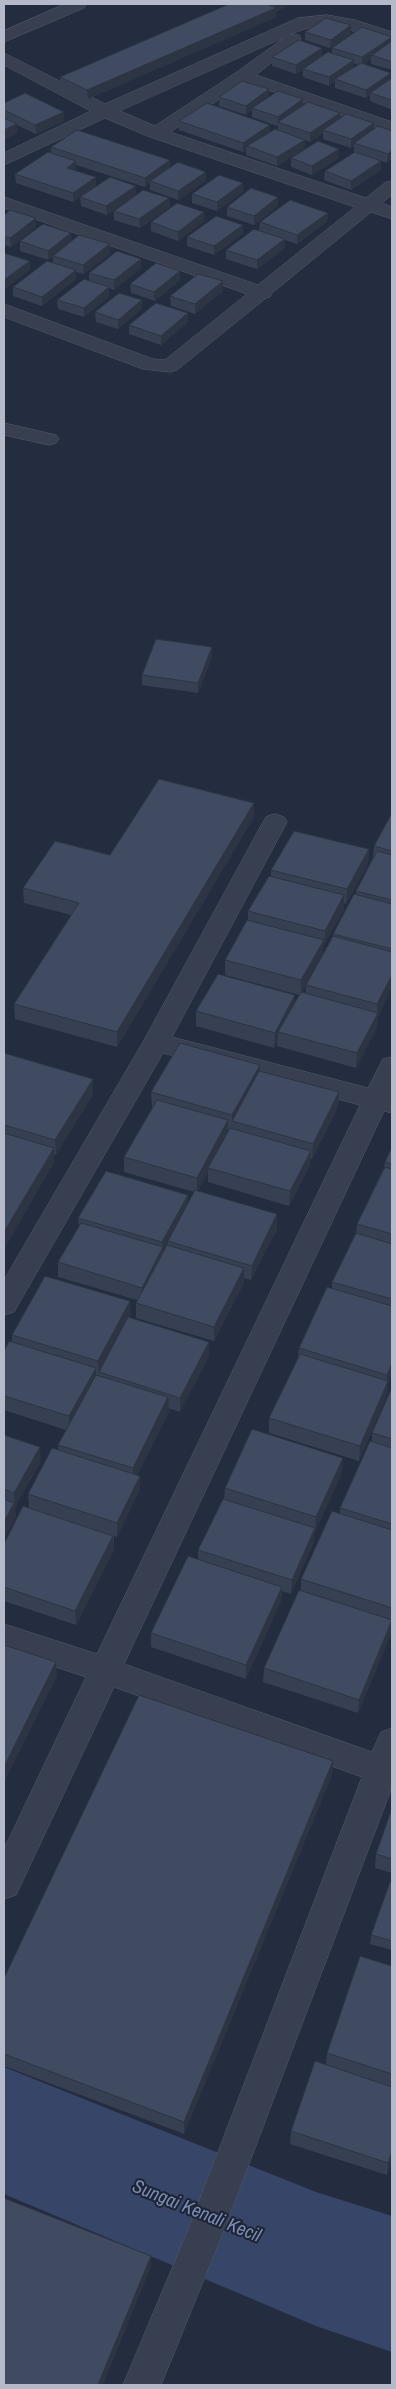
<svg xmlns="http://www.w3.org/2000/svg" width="396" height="2389" font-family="'Archivo Narrow',sans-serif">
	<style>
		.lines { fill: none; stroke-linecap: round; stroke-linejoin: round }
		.river { fill: #374568; fill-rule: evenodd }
		.minor-casing { stroke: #535a6b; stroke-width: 1 }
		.minor { fill: #383f50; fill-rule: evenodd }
		.wall { fill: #374053; fill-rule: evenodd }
		.shaded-wall { fill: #2d3443 }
		.building { fill: #404a60; stroke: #2d3443 }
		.labels { text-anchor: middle; stroke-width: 4; stroke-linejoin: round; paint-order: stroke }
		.near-water-label { font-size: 19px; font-style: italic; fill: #7c8cb3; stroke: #1d2435 }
	</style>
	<rect width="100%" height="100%" fill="#242c40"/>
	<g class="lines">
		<!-- river -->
		<path class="river" d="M4,2067L316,2192L392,2216V2352L316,2326L4,2194Z"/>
		<defs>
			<path id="minor" d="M65,4H86L84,8L4,42V31Z
				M327,15L355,20L392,32V43C349,34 336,14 289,35H299L301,39L256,75L392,122V133L245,82L170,132L366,198L386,182L392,181V195L382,203L392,207V219L371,212L272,293L270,297L266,298L177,370L170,372L143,369L4,317V304L153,359L165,360L247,294L4,208V197L258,285L355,207L150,137L105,118L4,165V153L91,111L4,65V53L105,104L298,18ZM285,37L237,72L155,126L120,111Z
				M4,423L56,435L59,439L56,443L49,445L4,435Z
				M275,814L284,817L287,822L172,1037L368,1088L383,1059L392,1057V1113L384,1111L124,1664L372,1752L381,1732L392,1728V1787L222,2235L161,2385H123L186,2235L362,1777L114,1687L16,1895L4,1899V1849L86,1677L4,1650V1624L97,1654L360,1105L163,1053L14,1312L4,1315V1280L143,1042L263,822L266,817Z"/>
		</defs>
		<!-- minor casing -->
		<use href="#minor" class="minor-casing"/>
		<!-- minor -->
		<use href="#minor" class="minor"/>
	</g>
	<!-- wall -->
	<path class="wall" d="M229,4H293L276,11V17L88,99L60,86V77Z
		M351,25V34L330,48L305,40V32Z
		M392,41V70L371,64V59L364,64L391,79L392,78V110L370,101V95L366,98L335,88V81L329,86L303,77V70L296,74L272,66V57L322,48V56L332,53V48ZM353,63L358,65L353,68Z
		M269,89V97L303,105L340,113V118L374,123L373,130L392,131L387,163L373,158L381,161V170L351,190L324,180L325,171L354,152V146L351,148L323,139V133L310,142L305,140V148L277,166L246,155V150L243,152L179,130V121L270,131L278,130V125L277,126L252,117V110L246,115L219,106V97Z
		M4,103L64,121L36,134L17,125V133L4,140Z
		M51,147L170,160V168L206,181L178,200L150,190V183L145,187L76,165V171L96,186L73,202L16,183L15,174L51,153Z
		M291,158H339L312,175L291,167Z
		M136,186V195L107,215L81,206L80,197Z
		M243,192L217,211L192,203V194Z
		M169,198L170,207L140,228L114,220V211Z
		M278,206L254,225L227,216V207Z
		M328,213L327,222L297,244L285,240V248L257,269L226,259V250L259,231L260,222Z
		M4,216L36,218V227L11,247L4,245Z
		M204,221L178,241L151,231V222Z
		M243,234L214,255L187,246V237Z
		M20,241H72L110,254L84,274L76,272V279L42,306L13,296V287L53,262V257L48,260L20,251Z
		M141,259V268L114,290L109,288V297L84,317L58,309L57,300L89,281V273Z
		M180,271V280L155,301L131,293L130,284Z
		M223,291L195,314L171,306L170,296Z
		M142,309L118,329L96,322L95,312Z
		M188,322L161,345L129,334V325Z
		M212,657L198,693L142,685V675Z
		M392,813V987L378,1017L377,1027L356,1068L277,1046L278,1041L274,1048L196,1026V1011L295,995V1002L299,995L225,975V960L248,920V911L271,876V870L369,849L368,864L346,904L344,903V910L324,945H323V954L333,937V934L356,895V891L373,857L374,846ZM314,971L306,985V993L302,992Z
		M254,817L117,1047L15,1019L14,1004L71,915L24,903L23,888Z
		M4,1053L93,1079V1094L56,1155L54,1154V1162L4,1249Z
		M260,1071L339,1092L338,1107L312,1159L310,1158V1165L289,1206L208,1182V1172L198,1191L277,1214V1229L251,1280L244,1278V1283L214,1341L136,1318V1303L137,1300L58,1277V1262L79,1226L78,1218L188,1204L194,1192L124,1172V1157L153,1107H152L151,1092Z
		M392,1147V1375L388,1384L387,1395L359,1461L269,1433V1418L298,1358L299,1348L332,1289V1282L356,1233L357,1224L384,1167L385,1162Z
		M131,1315L129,1318L209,1356L180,1412L168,1408L169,1412L137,1475L140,1490L117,1537L114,1536V1550L76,1625L4,1601V1544L29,1508L28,1494L58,1450V1445L66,1430L4,1410V1351L12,1342V1335Z
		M392,1387V1625L391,1634L358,1713L263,1682L264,1668L301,1591V1579L340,1513V1508L372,1442V1433Z
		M4,1435L41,1461L15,1507L16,1517L4,1539Z
		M343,1458L342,1472L315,1532L314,1531V1542L291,1594L282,1591L281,1601L246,1679L151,1647V1633L198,1560V1550L224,1499L225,1488Z
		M332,1775L184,2134L4,2066V1978Z
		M392,1808V1873L375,1868L376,1854Z
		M392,1883V1950L370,1944L371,1935Z
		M392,1966V2087L326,2065L327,2053Z
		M291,2131L392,2159L387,2175L290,2144Z"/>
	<!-- shaded-wall -->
	<path class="shaded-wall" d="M274,4H293L276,11V17L88,99L87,90L274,9Z
		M351,25V34L330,48L331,40Z
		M392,37V46L372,55L371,59L362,66V57Z
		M322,48V57L296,74V65Z
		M354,60L353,69L335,79V81L329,86V77Z
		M391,73L390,82L370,93V95L366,98V90Z
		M269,89V98L252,108V110L246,115V106Z
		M303,99V108L278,122L277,126L278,117Z
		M64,112V121L36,134L35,125Z
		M340,113V121L323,130V133L310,142V133Z
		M374,123L373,132L354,143V146L351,148V139Z
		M17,124V133L4,140V130Z
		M270,125V134L247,146L246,150L243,152V143Z
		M305,140V148L277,166V157Z
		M339,149V158L312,175V166Z
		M392,150V159L387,163L388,154Z
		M170,160V169L150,181V183L145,187V178Z
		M76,161V170L67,177V168Z
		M381,161V170L351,190V181Z
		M206,172V181L178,200V191Z
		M96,177V186L73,202V193Z
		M243,183V192L217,211V202Z
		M136,186V195L107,215L106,206Z
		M278,197V206L254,225V216Z
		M169,198L170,207L140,228L139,219Z
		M204,212V221L178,241V232Z
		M328,213L327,222L297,244V235Z
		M36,218V227L11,247L10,238Z
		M243,225V234L214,255V246Z
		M71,233L72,242L48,260V251Z
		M285,239V248L257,269V260Z
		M110,244V254L84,274L83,265Z
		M141,259V268L114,290V280Z
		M30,261V270L4,290V280Z
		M76,270V279L42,306V297Z
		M180,271V280L155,301L154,292Z
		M223,281V291L195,314V304Z
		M109,287V297L84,317V308Z
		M142,300V309L118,329V320Z
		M188,313V322L161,345V336Z
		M212,647V657L198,693V683Z
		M254,803V817L117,1047V1032Z
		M369,849L368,864L346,904L347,889Z
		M344,895V910L324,945L325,931Z
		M324,940L323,954L301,995V980Z
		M392,975V987L378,1017L377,1027L356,1068L357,1053L377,1015V1004Z
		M295,995V1010L278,1032V1041L274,1048L275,1033Z
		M260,1065L259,1079L232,1121V1115Z
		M93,1079V1094L56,1155L55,1140Z
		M339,1092L338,1107L312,1159L313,1144Z
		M228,1120V1135L208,1168V1172L197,1193V1178Z
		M54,1148V1162L4,1249V1232Z
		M311,1151L310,1165L289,1206L290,1191Z
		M188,1195V1210L168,1241V1246L143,1302L142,1288L162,1250V1242Z
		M277,1214V1229L251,1280L252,1266Z
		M244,1268V1283L214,1341V1327Z
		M130,1301L131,1315L100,1373L99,1372V1376L98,1361Z
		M209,1342V1356L180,1412V1398Z
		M392,1363V1375L388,1384L387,1395L359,1461L360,1446L386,1387L387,1375Z
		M96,1368V1382L70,1431L69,1416Z
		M168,1397L169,1412L133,1482V1468Z
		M40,1447L41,1461L15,1507L14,1493Z
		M343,1458L342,1472L315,1532L316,1517Z
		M140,1476V1490L117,1537V1523Z
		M14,1503L16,1517L4,1539V1522Z
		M315,1528L314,1542L291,1594L292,1580Z
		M113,1536L114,1550L76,1625L75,1611Z
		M282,1587L281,1601L246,1679V1665Z
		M392,1621L391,1634L358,1713L359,1700Z
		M56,1662L57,1676L4,1783V1767Z
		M333,1761L332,1775L184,2134V2122Z
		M392,2151V2159L387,2175L388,2163Z
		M151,2256V2267L103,2385H98Z"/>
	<!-- building -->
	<path class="building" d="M229,4H267L276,8L87,90L60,77Z
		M326,18L351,25L331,40L305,32Z
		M362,27L392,37L362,57L332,48Z
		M299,40L322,48L296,65L272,57Z
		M392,41V62L372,55Z
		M328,52L354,60L329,77L303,69Z
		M361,63L391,73L366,90L335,79Z
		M392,78V100L370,93Z
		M242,81L269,89L246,106L219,97Z
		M278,91L303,99L278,117L252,108Z
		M25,93L64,112L35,125L4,110V103Z
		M308,102L340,113L310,133L278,122Z
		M207,103L270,125L243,143L179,121Z
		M346,114L374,123L351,139L323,130Z
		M4,118L17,124L4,130Z
		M378,126L392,131V150L388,154L354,143Z
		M275,129L305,140L277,157L247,146Z
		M77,130L170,160L145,178L51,147Z
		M318,141L339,149L312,166L291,158Z
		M48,152L76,161L67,168L96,177L73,193L15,174Z
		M355,152L381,161L351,181L325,171Z
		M178,162L206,172L178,191L150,181Z
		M219,175L243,183L217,202L192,194Z
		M110,177L136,186L106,206L80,197Z
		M251,188L278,197L254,216L227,207Z
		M143,190L169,198L139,219L114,211Z
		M290,200L328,213L297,235L260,222Z
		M177,203L204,212L178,232L151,222Z
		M10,210L36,218L10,238L4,236V216Z
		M216,216L243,225L214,246L187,237Z
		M43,224L71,233L48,251L20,241Z
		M254,229L285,239L257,260L226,250Z
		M79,235L110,244L83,265L53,256Z
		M117,251L141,259L114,280L89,273Z
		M4,253L30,261L4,280Z
		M47,261L76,270L42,297L13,287Z
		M156,263L180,271L154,292L130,284Z
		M198,274L223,281L195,304L170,296Z
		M84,279L109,287L84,308L57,300Z
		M119,293L142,300L118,320L95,312Z
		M156,303L188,313L161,336L129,325Z
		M156,639L212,647L198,683L142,675Z
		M159,779L254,803L117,1032L14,1004L79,903L23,888L55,841L110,855Z
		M392,813V851L374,846Z
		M294,831L369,849L347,889L271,870Z
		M377,851L392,855V900L356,891Z
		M269,876L344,895L325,931L248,911Z
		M354,894L392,904V949L333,934Z
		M247,920L324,940L301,980L225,960Z
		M333,936L392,952V975L377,1004L306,985Z
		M218,974L295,995L275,1033L196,1011Z
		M301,992L378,1013L357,1053L278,1032Z
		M180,1043L260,1065L232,1115L151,1092Z
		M4,1053L93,1079L55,1140L4,1125Z
		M259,1071L339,1092L313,1144L232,1121Z
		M157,1100L228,1120L197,1178L124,1157Z
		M230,1128L311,1151L290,1191L208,1168Z
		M4,1133L54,1148L4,1232Z
		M392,1147V1164L385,1162Z
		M385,1167L392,1169V1234L357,1224Z
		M106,1171L188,1195L162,1242L78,1218Z
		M195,1190L277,1214L252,1266L168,1241Z
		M81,1223L163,1247L142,1288L58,1262Z
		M356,1233L392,1244V1299L332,1282Z
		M167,1245L244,1268L214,1327L136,1303Z
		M45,1276L130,1301L98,1361L12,1335Z
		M327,1287L392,1306V1363L387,1375L299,1348Z
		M128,1317L209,1342L180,1398L99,1372Z
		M9,1341L96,1368L69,1416L4,1396V1351Z
		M300,1354L388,1381L360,1446L269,1418Z
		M96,1375L168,1397L133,1468L58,1445Z
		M392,1387V1439L372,1433Z
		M252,1429L343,1458L316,1517L225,1488Z
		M4,1435L40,1447L14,1493L4,1489Z
		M370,1441L392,1448V1524L340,1508Z
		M52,1448L140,1476L117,1523L28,1494Z
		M4,1499L14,1503L4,1522Z
		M223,1499L315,1528L292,1580L198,1550Z
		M23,1506L113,1536L75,1611L4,1587V1544Z
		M332,1511L392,1530V1608L301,1579Z
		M188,1556L282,1587L246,1665L151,1633Z
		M299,1590L392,1620L359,1700L264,1668Z
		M4,1645L56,1662L4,1767Z
		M139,1695L333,1761L184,2122L4,2054V1978Z
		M392,1808V1859L376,1854Z
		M390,1882L392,1883V1941L371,1935Z
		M360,1956L392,1966V2074L327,2053Z
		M315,2061L392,2087V2151L388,2163L291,2131Z
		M4,2198L151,2256L98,2385H4Z"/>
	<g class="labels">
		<!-- near-water labels -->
		<g class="near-water-label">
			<text transform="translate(197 2210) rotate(22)" y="7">Sungai Kenali Kecil</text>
		</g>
	</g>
	<!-- border -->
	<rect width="396" height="2389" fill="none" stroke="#b5bacb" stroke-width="10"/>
</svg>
